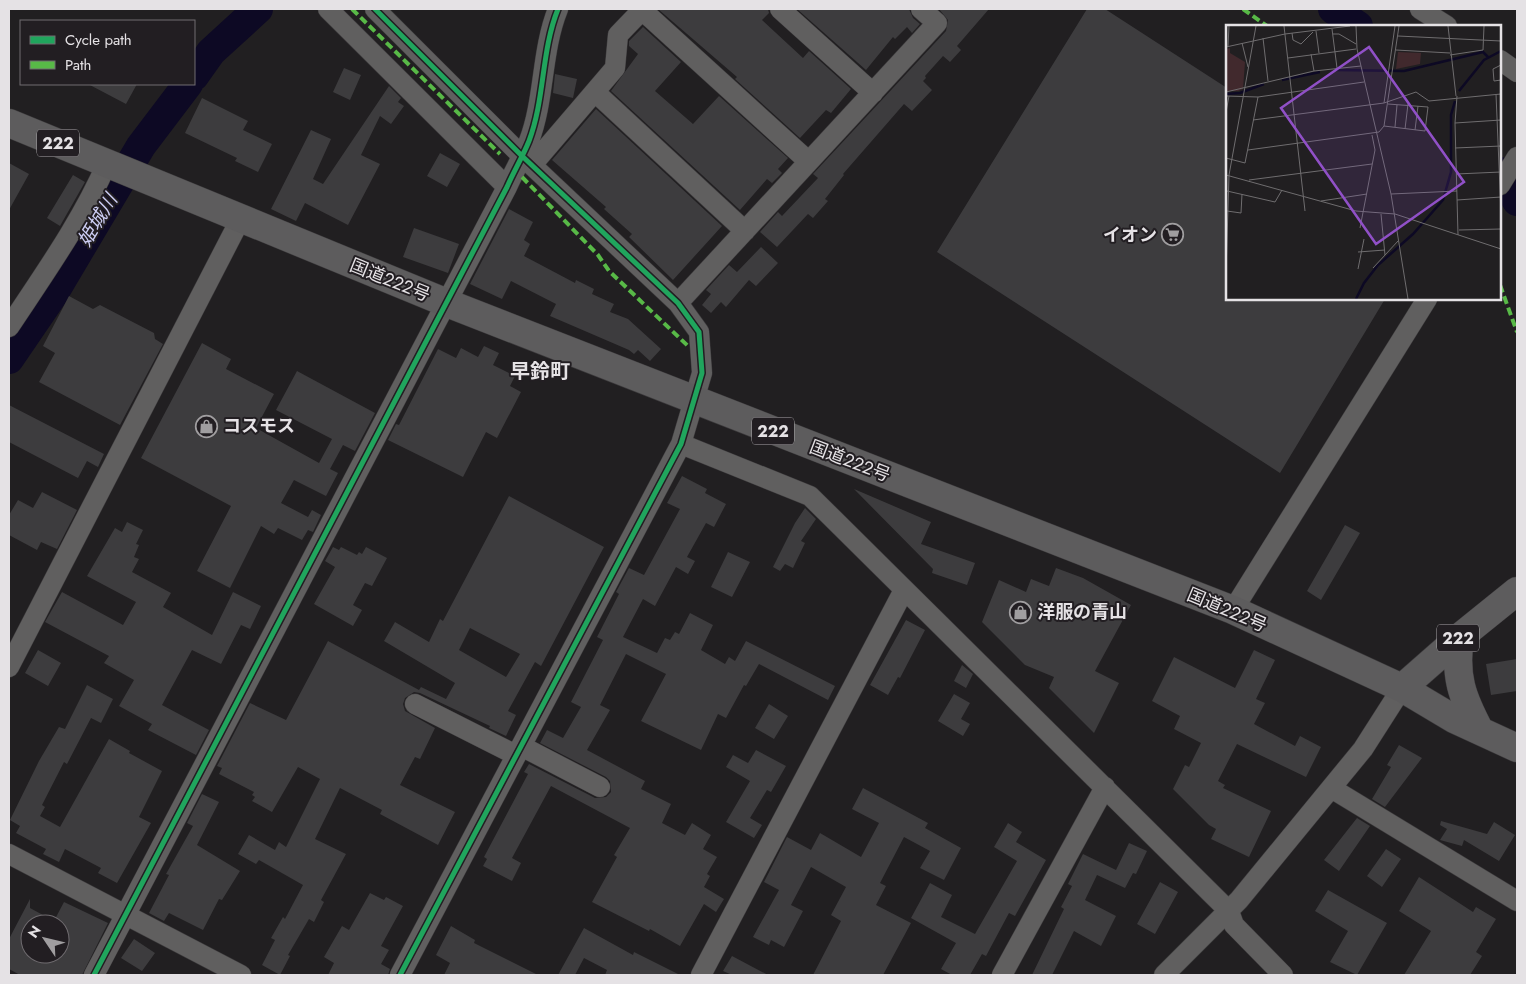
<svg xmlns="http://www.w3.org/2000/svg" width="1526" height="984" font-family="Jost,'Noto Sans JP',sans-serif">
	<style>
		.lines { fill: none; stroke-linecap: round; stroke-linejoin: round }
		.river { stroke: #0d0924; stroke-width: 30 }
		.building { fill: #3d3c3e; fill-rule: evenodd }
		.minor-casing { stroke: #3c3a3c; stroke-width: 21 }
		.highway-casing { stroke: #3c3a3c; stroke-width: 29 }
		.minor { stroke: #605f5f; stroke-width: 20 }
		.highway { stroke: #5d5c5d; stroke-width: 28 }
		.quiet { stroke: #58b947; stroke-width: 4; stroke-dasharray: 8 4; stroke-linecap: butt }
		.cycleway-casing { stroke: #221e22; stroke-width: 8 }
		.cycleway { stroke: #20a55d; stroke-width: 5 }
		.labels { text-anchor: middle; stroke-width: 4; stroke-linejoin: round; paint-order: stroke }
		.shield { fill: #221e22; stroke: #aaa7aa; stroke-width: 1 }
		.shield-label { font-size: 16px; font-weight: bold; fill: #e5e2e5 }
		.poi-label { font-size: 18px; font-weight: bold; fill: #e5e2e5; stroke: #221e22; text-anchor: start }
		.street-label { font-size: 18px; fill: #e5e2e5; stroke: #221e22 }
		.water-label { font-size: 19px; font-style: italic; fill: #cdcef4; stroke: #221e22 }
		.quarter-label { font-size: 20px; font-weight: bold; fill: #e5e2e5; stroke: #221e22 }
		.inset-river { fill: none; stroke: #0d0924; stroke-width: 2.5 }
		.inset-road { fill: none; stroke: #6f6d6f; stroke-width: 1 }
		.view { fill: #9050c7; fill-opacity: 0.15; stroke: #9050c7; stroke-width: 2.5 }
		.inset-edge { fill: none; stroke: #e5e2e5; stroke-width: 2.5 }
	</style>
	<rect width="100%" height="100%" fill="#211f21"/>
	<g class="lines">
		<!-- river -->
		<path class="river" d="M1333,9L1358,26
			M194,76L211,52L258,9
			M1500,172L1517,201
			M9,359L52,296L141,146L188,84"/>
	</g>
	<!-- building -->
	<path class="building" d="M658,9H768L769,13L762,20L803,58L809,51L851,89L831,113L826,110L800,138L735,79L737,77Z
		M797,9H909L913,18L920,24L912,33L907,27L895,39L893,37L866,70Z
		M939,9H989L957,46L961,50L950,62L943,56L925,76L926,78L923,81L932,90L912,111L904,104L843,174L844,175L825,199L828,201L813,218L808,214L777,247L760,232L778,212L782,216L818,178L813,174L946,31L948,20Z
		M1087,9H1105L1227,88V299H1385L1280,473L937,252Z
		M643,27L681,62L655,91L693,124L719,96L788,158L778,169L782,173L772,183L767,179L740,210L611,91L638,54L629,46V41Z
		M344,68L361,75L350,100L333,92Z
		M555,74L577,79L573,98L553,93Z
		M88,84H137L126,104Z
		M389,86L401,98L398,102L404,106L391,124L380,116L361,155L380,164L348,225L305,203L296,221L271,209L311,130L331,139L313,179L323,184Z
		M202,98L248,121L243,130L272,144L258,172L235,161L237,158L185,133Z
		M596,109L722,226L673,280L629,237L632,234L604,209L606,207L552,160Z
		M440,153L460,164L447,187L427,176Z
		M9,163L29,174L9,210Z
		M73,175L85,182L60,226L47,218Z
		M509,209L533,222L524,240L530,244L524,256L575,283L576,280L594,289L592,294L614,304L610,312L628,319L661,349L650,361L638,350L634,354L629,350L550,316L556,304L511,281L502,299L470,284Z
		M414,228L459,244L448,273L403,257Z
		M761,247L778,263L756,286L749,280L726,307L721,302L711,313L702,305L711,294L706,290L729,265L737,272Z
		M69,296L93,309L100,305L154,333L155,339L163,344L120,425L39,382L55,353L43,346Z
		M202,343L231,359L226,369L274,394L256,428L319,463L332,439L276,410L297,371L375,413L355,451L343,445L330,469L338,473L326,496L294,480L281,503L308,517L312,510L321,515L313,532L308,530L302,540L278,528L274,534L261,526L230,588L197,571L231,506L141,458Z
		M484,346L499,353L493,365L515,376L510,386L521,392L497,438L486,432L463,477L388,440L396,424L399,425L438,349L456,358L461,348L478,357Z
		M9,405L104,454L98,467L87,461L78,478L9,442Z
		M682,476L707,489L705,493L726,504L714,527L706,523L687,557L695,561L688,574L676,567L655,606L643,599L623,637L657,653L665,638L670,640L675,632L679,634L690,613L713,625L701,650L725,664L729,657L735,661L746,641L835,686L828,700L759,664L746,686L744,685L726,718L718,714L701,750L641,721L666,674L626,654L600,705L610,710L587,750L645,781L641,789L671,804L662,823L685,835L692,823L711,835L703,849L717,857L707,874L710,876L704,887L724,899L716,912L704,904L680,946L650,929L649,931L592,902L617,857L614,855L630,828L551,786L512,858L521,863L512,881L483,866L487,859L484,857L528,774L524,772L529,764L595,798L606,797L611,792L610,781L606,777L540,743L547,730L563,738L581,707L571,702L603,640L597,637L619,594L616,592L629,568L644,575L680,509L667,503Z
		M854,489L931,522L921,544L975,563L967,585L932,573L933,569Z
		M42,492L77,510L57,549L41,542L37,550L9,535V515L18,500L33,508Z
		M509,496L604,547L541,666L535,662L508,711L516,715L506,736L489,728L490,726L420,693L414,692L405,698L403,704L405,711L435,728L420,759L415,757L400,785L455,812L438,845L380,814L382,810L340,788L315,839L346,854L321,900L324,902L314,922L309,919L288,955L290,956L280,975L262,965L275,940L271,938L283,917L285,919L303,885L259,860L256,864L238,854L249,835L275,850L279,842L286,847L320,779L298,767L272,812L252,801L255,797L252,795L254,792L219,774L222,768L217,766L250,703L286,720L328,641L419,690L421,687L446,699L455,683L384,641L395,622L429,642L440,619L443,621ZM470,628L520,654L506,677L459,650Z
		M805,508L816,519L801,541L805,543L793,568L785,564L780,571L773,567L795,523Z
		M127,522L143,530L136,544L139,545L134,557L139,559L132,572L171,593L163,607L212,635L233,592L261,606L250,629L241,625L221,664L192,650L162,705L209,730L196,755L148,730L152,724L119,706L134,680L104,663L109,656L45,622L62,592L123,625L136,602L87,576L115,528L122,532Z
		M1345,525L1360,533L1321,600L1307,591Z
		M333,547L339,550L341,547L357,555L359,552L362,554L366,547L387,558L372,586L365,583L353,605L362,610L353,626L314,604L335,567L325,561Z
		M728,552L750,562L732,597L711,587Z
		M1056,568L1083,578L1131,605L1095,671L1119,683L1094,733L1049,688L1054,677L1025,665L982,622L999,580L1026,592L1031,579L1049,586Z
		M906,620L925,630L900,678L898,677L888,695L870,685Z
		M38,650L61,663L48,686L25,673Z
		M1254,650L1275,660L1256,699L1265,703L1254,724L1295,746L1300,736L1321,747L1306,777L1237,744L1218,781L1225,785L1223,788L1271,811L1249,857L1211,839L1216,829L1209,825L1173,789L1185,765L1189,767L1201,743L1174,729L1180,716L1152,701L1174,657L1235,688Z
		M1517,659V691L1491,695L1486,664Z
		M962,665L973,674L966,688L954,681Z
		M87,685L113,699L101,723L91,718L67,764L64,762L42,805L45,807L40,816L60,827L109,739L130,751L129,753L162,771L139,817L151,823L117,883L98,873L101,868L65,849L59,862L43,854L46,849L16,833L20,826L10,820L39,761L59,727L65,729Z
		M954,694L970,703L961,719L970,724L963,736L938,721Z
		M769,704L788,716L774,739L755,728Z
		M1399,745L1422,758L1385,807L1372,799L1391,767L1387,765Z
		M756,750L786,766L771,792L767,790L750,818L762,825L754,838L726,822L750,781L726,767L733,755L748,763Z
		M863,788L928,823L925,828L961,848L944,880L920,868L930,851L904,837L880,883L886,886L876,905L911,923L883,975H813L841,921L831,915L846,887L811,867L791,905L803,911L784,947L771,940L769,945L753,937L779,890L764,882L787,837L811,850L820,833L861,857L879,823L852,809Z
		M202,794L219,802L197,845L240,871L222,900L219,899L203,930L169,913L164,921L149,913L169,875L166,874L193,826L187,823Z
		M1357,818L1370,826L1339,871L1324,860Z
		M1441,821L1487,834L1494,822L1515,835L1499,861L1464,840L1462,846L1440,840L1447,829L1440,825Z
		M1008,823L1022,832L1016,842L1046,860L1015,916L1009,913L986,956L982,954L970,975H952L941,969L956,943L911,918L930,883L952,895L941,917L975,934L1017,861L994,847Z
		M1129,843L1147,851L1136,874L1133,873L1125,888L1097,875L1085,900L1116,916L1101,946L1074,931L1052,975H1032L1064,909L1061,907L1072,886L1068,884L1083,854L1116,870Z
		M1386,849L1401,859L1382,887L1367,876Z
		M1419,877L1473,912L1476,907L1496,919L1476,952L1482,956L1470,975H1404L1431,931L1399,911Z
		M1160,882L1178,892L1155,934L1137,924Z
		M1328,890L1387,923L1357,975L1330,962L1348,931L1315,911Z
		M370,893L384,900L386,897L403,906L381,946L389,950L381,964L390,969L388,975H328L334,963L324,957L342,926L349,930Z
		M30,899V908L54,921L64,902L108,923L82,975H20L9,969V939ZM30,924H60V954H30Z
		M451,926L475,940L474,943L538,975H444L450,963L436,955Z
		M584,928L633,955L634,952L680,975H605L607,970L584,958L575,975H558Z
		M134,939L155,953L142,971L121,958Z
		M732,956L768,975H732L723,971Z"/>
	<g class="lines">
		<defs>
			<path id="minor" d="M328,9L507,187
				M375,9L521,155L678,303L699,332L702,373L681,444L400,975
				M780,9L873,93
				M1420,9L1447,26
				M642,10L808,161
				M1500,60L1517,72
				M595,92L745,231
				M532,165L615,68L618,35L643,9
				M1500,185L1517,157
				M678,303L937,23L921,9
				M9,327C44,274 82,221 107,163
				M681,444L810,496L1229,911L1234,925L1283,975
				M1233,610L1427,299
				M9,667L241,218
				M415,704L516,755
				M521,746L600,787
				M1331,788L1517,901
				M9,854L241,975
				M94,975L507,187C514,171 523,156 529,141C545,99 541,51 558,9
				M701,975L904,590
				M1002,975L1105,787
				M1164,975L1239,900L1363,749L1402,688"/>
			<path id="highway" d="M9,123L447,303L1233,610L1402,688L1454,719L1517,748
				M1460,637C1454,676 1462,697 1480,731
				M1402,688L1460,637L1517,591"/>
		</defs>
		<!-- minor casing -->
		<use href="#minor" class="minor-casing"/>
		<!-- highway casing -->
		<use href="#highway" class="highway-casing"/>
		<!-- minor -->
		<use href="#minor" class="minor"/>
		<!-- highway -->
		<use href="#highway" class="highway"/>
		<!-- quiet -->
		<path class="quiet" d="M352,9L500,154
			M1243,9L1267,26
			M522,177L598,255L609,271L688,346
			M1500,285L1517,332"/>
		<defs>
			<path id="cycleway" d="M375,9L521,155L678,303L699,332L702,373L681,444L400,975
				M94,975L507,187C514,171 523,156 529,141C545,99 541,51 558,9"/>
		</defs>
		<!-- cycleway casing -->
		<use href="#cycleway" class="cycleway-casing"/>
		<!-- cycleway -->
		<use href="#cycleway" class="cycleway"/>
	</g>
	<!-- icons -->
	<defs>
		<symbol id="supermarket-ring" viewBox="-11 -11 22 22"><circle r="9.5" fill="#221e22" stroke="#a09ea0" stroke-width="1.5"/><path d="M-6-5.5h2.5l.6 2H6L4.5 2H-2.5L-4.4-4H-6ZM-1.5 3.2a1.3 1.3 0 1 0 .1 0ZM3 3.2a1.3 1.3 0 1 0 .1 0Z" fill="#a09ea0"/></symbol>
		<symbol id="shop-ring" viewBox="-11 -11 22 22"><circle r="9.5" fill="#221e22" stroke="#a09ea0" stroke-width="1.5"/><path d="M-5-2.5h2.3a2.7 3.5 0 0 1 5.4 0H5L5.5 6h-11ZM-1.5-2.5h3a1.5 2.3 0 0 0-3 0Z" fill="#a09ea0"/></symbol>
	</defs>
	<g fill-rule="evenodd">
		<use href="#supermarket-ring" x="1160" y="222" width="25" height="25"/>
		<use href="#shop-ring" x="194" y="414" width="25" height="25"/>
		<use href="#shop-ring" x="1008" y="600" width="25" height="25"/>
	</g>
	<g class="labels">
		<!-- shield labels -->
		<g class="shield">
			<rect x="37" y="129.5" width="42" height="27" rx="4"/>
			<rect x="752" y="417.5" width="42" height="27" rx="4"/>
			<rect x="1437" y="624.5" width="42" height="27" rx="4"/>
		</g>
		<g class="shield-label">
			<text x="58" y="149">222</text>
			<text x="773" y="437">222</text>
			<text x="1458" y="644">222</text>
		</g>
		<!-- poi labels -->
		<g class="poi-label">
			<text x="1157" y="241" text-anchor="end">イオン</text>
			<text x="223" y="432">コスモス</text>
			<text x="1037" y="618">洋服の青山</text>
		</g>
		<!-- street labels -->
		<g class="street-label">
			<text transform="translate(390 280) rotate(22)" y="6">国道222号</text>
			<text transform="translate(850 461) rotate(21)" y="6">国道222号</text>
			<text transform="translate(1227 610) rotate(23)" y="6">国道222号</text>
		</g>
		<!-- water labels -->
		<g class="water-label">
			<text transform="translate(97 220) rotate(-59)" y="7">姫城川</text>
		</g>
		<!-- quarter labels -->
		<g class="quarter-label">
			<text x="540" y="378">早鈴町</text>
		</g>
	</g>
	<!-- overview -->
	<g transform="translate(1226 25)">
		<rect width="275" height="275" fill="#211f21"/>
		<path d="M4,23V28L19,37L17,64L12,66H0V24ZM172,27L195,28L194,39L170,44Z" fill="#41292d"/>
		<path class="inset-river" d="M110,45L178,46L257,27L262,32M56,55L94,47M233,66L258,35L275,26M0,69L14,68L38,59M130,274L138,258L152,240L187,209L217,175L225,147V90L229,76"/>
		<path class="inset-road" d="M58,1L79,186M130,1L131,24L165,169L182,274M222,1L230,71M106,4L111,43M90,6L93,28M66,8L67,15L75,19L87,7M107,9H113L130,19M172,11L275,16M37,13L42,56M16,18L22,42M2,21L3,1M0,22L59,9L124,1M170,25L224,28M85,29L88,46M224,30L257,25L258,1M62,33L130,24M275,40L267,44L268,56L275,55M0,67L88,46L135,41M270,69L275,189M0,71L32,72L138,57M231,71L229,98L232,210M158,78L169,1M0,87L3,71M27,95L158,78L190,67L203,76L275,69M229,98L275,95M158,101L199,106L202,82L162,79M169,102L171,80M179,104L182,79M189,105L192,81M229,123L275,121M22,125L153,107L158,101L173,1M0,133L19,138L32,72M230,149L275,147M0,150L130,186L169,189M23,155L146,139M1,166L49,177L56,165M165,169L231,166M231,175L275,172M95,176L141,169M1,186L15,188L16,169M155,189L159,230M169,189L275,224M134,203L149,125L146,110M233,205L275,204M132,227L159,225M147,243L172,216M132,244L138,214M0,248L3,150L30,1"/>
		<path class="view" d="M143,22L238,157L150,219L55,83Z"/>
		<rect width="275" height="275" class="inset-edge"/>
	</g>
	<!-- border -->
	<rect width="1526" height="984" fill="none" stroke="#e5e2e5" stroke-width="20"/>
	<!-- legend -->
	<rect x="20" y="20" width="175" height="65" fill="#221e22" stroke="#706c70"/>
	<rect x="30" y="36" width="25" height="8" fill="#20a55d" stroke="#706c70"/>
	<text x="65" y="45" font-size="15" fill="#e5e2e5">Cycle path</text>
	<rect x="30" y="61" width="25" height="8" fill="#58b947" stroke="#706c70"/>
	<text x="65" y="70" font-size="15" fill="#e5e2e5">Path</text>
	<!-- north arrow -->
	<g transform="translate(45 939) rotate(305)"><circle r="24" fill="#221e22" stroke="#706c70"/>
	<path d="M0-4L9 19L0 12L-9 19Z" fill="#a09ea0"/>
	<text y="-8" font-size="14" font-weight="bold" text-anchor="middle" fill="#e5e2e5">N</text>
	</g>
</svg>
